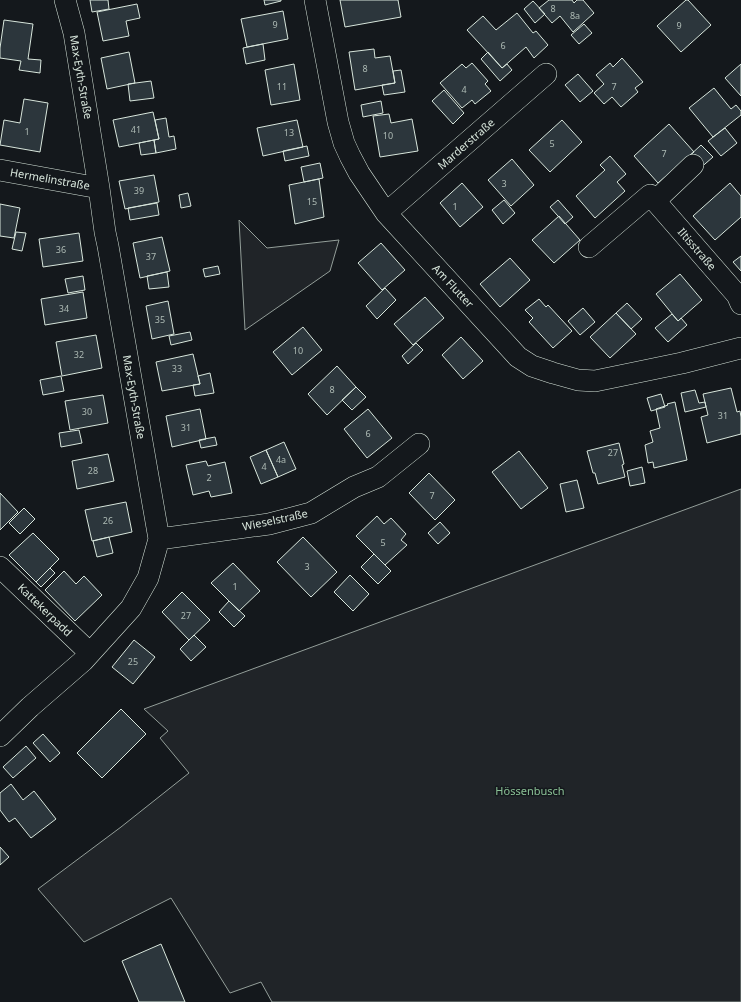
<svg xmlns="http://www.w3.org/2000/svg" width="741" height="1002" font-family="'Noto Sans',sans-serif">
	<style>
		.green { fill: #202428; stroke: #939e99 }
		.building { fill: #2c363c; stroke: #d8e6dc }
		.lines { fill: none; stroke-linecap: round; stroke-linejoin: round }
		.minor-casing { stroke: #d8e6dc; stroke-width: 22 }
		.minor { stroke: #14181c; stroke-width: 21 }
		.labels { text-anchor: middle; stroke-width: 3; stroke-linejoin: round; paint-order: stroke }
		.number-label { font-size: 9px; fill: #adbab4 }
		.street-label { font-size: 11px; fill: #d8e6dc; stroke: #14181c }
		.park-label { font-size: 11px; fill: #8ac095; stroke: #14181c }
	</style>
	<rect width="100%" height="100%" fill="#14181c"/>
	<!-- green -->
	<path class="green" d="M239,220L267,248L339,240L330,271L245,330Z
		M741,489V1002H272L261,982L230,993L171,898L84,942L38,889L121,827L189,773L160,738L168,731L144,709Z"/>
	<!-- building -->
	<path class="building" d="M90,0H108L109,9L92,12Z
		M264,0H281V1L265,5Z
		M340,0H398L401,17L345,27Z
		M549,0H572L574,3L577,0H583L594,13L573,32L560,16L552,23L539,8Z
		M686,0H688L711,25L681,52L657,26Z
		M533,1L545,14L535,23L524,9Z
		M137,4L140,18L126,21L129,36L103,41L97,12Z
		M283,11L288,39L247,47L241,19Z
		M517,13L533,33L536,31L548,45L534,58L526,47L502,68L467,30L483,16L496,30Z
		M4,20L33,24L28,59L41,60L40,73L19,70L21,61L0,58V48Z
		M584,24L592,33L579,44L571,35Z
		M263,44L265,60L246,64L243,48Z
		M374,49L375,58L390,56L395,83L355,90L349,52Z
		M129,52L135,83L107,89L101,58Z
		M488,52L502,68L507,64L512,70L500,81L481,59Z
		M622,58L643,82L635,88L638,92L621,107L612,97L604,104L594,93L604,84L596,75L610,63L613,67Z
		M472,63L488,81L485,84L491,91L475,104L472,100L462,108L440,83L462,64L466,68Z
		M294,64L300,100L271,105L265,70Z
		M741,64V96L725,78Z
		M401,70L405,92L384,95L382,85L395,83L393,71Z
		M578,74L593,91L580,102L565,85Z
		M151,81L154,98L130,101L128,84Z
		M714,88L731,109L736,105L741,111V115L713,137L689,108Z
		M444,90L464,113L453,124L432,101Z
		M24,99L48,103L40,152L0,145L4,120L20,123Z
		M381,101L383,113L363,117L361,105Z
		M153,112L159,139L119,147L113,120Z
		M389,114L391,123L412,119L418,151L380,157L373,116Z
		M166,118L169,137L174,136L176,149L156,153L154,140L159,139L155,120Z
		M297,120L303,147L263,156L257,128Z
		M562,120L582,142L550,172L529,150Z
		M669,124L694,152L658,183L634,156Z
		M725,128L737,143L721,156L708,141Z
		M154,140L156,153L141,155L139,143Z
		M701,145L713,157L698,170L687,158Z
		M307,146L309,156L285,161L283,151Z
		M610,156L626,174L617,182L625,191L595,218L576,196L605,170L600,165Z
		M512,159L534,185L511,206L488,180Z
		M320,163L323,178L304,182L301,167Z
		M154,175L159,202L125,209L119,181Z
		M319,179L324,217L295,224L289,185Z
		M462,183L483,207L460,227L440,203Z
		M730,183L741,196V217L715,240L693,216Z
		M188,193L191,206L181,208L179,195Z
		M504,200L515,213L503,224L492,210Z
		M558,200L573,217L565,224L550,207Z
		M157,203L159,215L130,220L128,208Z
		M0,204L20,208L14,238L0,236Z
		M559,216L580,240L554,263L532,240Z
		M16,232L26,233L22,251L12,249Z
		M79,233L83,261L43,267L39,239Z
		M162,237L170,271L140,278L133,243Z
		M381,243L405,270L382,290L358,263Z
		M741,256V271L733,262Z
		M510,258L530,280L500,307L480,284Z
		M218,266L220,274L205,277L203,269Z
		M167,272L169,287L149,289L147,276Z
		M680,274L702,300L678,321L656,294Z
		M83,276L85,290L68,293L65,279Z
		M385,288L396,300L377,319L366,306Z
		M83,292L87,318L45,325L41,299Z
		M425,297L444,318L413,345L394,324Z
		M539,299L546,307L548,305L572,331L553,348L529,322L533,318L525,310Z
		M168,301L174,334L152,339L146,306Z
		M627,303L642,319L631,329L616,313Z
		M583,308L595,322L580,335L568,321Z
		M616,313L636,334L610,358L590,337Z
		M672,314L678,321L681,318L687,325L668,342L655,328Z
		M303,327L322,350L292,375L273,352Z
		M190,332L192,340L171,345L169,336Z
		M96,335L102,368L62,376L56,342Z
		M461,337L483,361L463,379L442,355Z
		M416,343L423,350L408,364L402,356Z
		M193,354L200,384L162,391L156,362Z
		M337,366L356,387L327,415L308,394Z
		M210,373L214,393L195,396L193,385L200,384L198,376Z
		M61,376L64,391L43,395L40,380Z
		M356,387L366,397L352,410L342,400Z
		M731,388L737,412L740,411L741,417V434L707,443L701,417L708,415L703,394Z
		M695,390L699,403L705,402L706,407L685,412L681,393Z
		M661,394L665,407L651,411L647,398Z
		M103,395L108,423L70,430L65,401Z
		M675,402L687,460L654,468L653,462L648,463L645,445L653,442L650,431L660,428L656,409L668,405L667,404Z
		M200,409L206,439L172,447L166,416Z
		M368,409L392,438L367,458L344,429Z
		M79,430L82,443L61,447L59,433Z
		M215,437L217,445L201,448L199,440Z
		M284,442L296,469L278,477L266,450Z
		M619,443L624,464L622,465L625,477L598,484L595,473H593L587,451Z
		M266,450L278,477L261,484L250,457Z
		M519,451L548,488L521,509L492,472Z
		M108,454L114,481L77,489L72,461Z
		M206,461L208,466L225,462L232,493L211,497L209,491L193,495L186,465Z
		M642,467L645,483L630,486L627,471Z
		M429,473L455,500L435,520L409,493Z
		M577,480L584,508L566,512L560,484Z
		M0,493L18,512L0,530Z
		M126,502L132,532L92,541L85,510Z
		M24,508L35,519L20,534L9,523Z
		M377,516L384,524L391,518L406,534L401,540L407,545L385,565L356,536Z
		M440,522L450,533L438,544L428,533Z
		M33,533L59,559L36,582L9,555Z
		M109,537L113,553L97,557L93,541Z
		M303,537L337,572L311,597L277,562Z
		M374,554L391,571L378,584L361,567Z
		M233,563L260,591L239,611L211,583Z
		M50,568L55,573L41,587L36,582Z
		M64,571L76,584L84,576L102,595L75,621L45,590Z
		M350,575L369,594L353,611L334,592Z
		M182,592L210,620L189,640L162,612Z
		M229,601L245,616L234,627L219,612Z
		M194,635L206,647L191,661L180,649Z
		M134,640L155,657L133,684L112,667Z
		M121,709L146,734L102,778L77,753Z
		M43,734L60,753L50,762L33,743Z
		M26,746L36,758L13,778L3,767Z
		M11,784L23,800L34,791L56,819L31,838L15,818L9,822L0,810V793Z
		M0,847L9,857L0,865Z
		M161,944L185,1002H139L122,961Z"/>
	<g class="lines">
		<defs>
			<path id="minor" d="M315,0L338,122L344,143L350,156L359,173L386,213L518,357L532,366L553,373L578,380L595,381L682,363L741,348
				M0,170L99,188
				M655,201L693,165
				M386,213L546,74
				M589,247L650,195L737,295L741,304
				M159,539L269,524L311,513L354,487L378,477L419,444
				M0,567L90,653
				M0,736L30,707L83,661L131,608L148,578L159,539L108,246L105,232L99,188L74,33L65,0"/>
		</defs>
		<!-- minor casing -->
		<use href="#minor" class="minor-casing"/>
		<!-- minor -->
		<use href="#minor" class="minor"/>
	</g>
	<g class="labels">
		<!-- number labels -->
		<g class="number-label">
			<text x="553" y="12">8</text>
			<text x="575" y="19">8a</text>
			<text x="275" y="28">9</text>
			<text x="679" y="29">9</text>
			<text x="503" y="49">6</text>
			<text x="365" y="72">8</text>
			<text x="282" y="90">11</text>
			<text x="614" y="90">7</text>
			<text x="464" y="93">4</text>
			<text x="136" y="133">41</text>
			<text x="27" y="135">1</text>
			<text x="289" y="136">13</text>
			<text x="388" y="139">10</text>
			<text x="552" y="147">5</text>
			<text x="664" y="157">7</text>
			<text x="504" y="187">3</text>
			<text x="139" y="194">39</text>
			<text x="312" y="205">15</text>
			<text x="455" y="210">1</text>
			<text x="61" y="253">36</text>
			<text x="151" y="260">37</text>
			<text x="64" y="312">34</text>
			<text x="160" y="323">35</text>
			<text x="298" y="354">10</text>
			<text x="79" y="358">32</text>
			<text x="177" y="372">33</text>
			<text x="332" y="393">8</text>
			<text x="87" y="415">30</text>
			<text x="723" y="419">31</text>
			<text x="186" y="431">31</text>
			<text x="368" y="437">6</text>
			<text x="613" y="456">27</text>
			<text x="281" y="463">4a</text>
			<text x="264" y="470">4</text>
			<text x="93" y="474">28</text>
			<text x="209" y="481">2</text>
			<text x="432" y="499">7</text>
			<text x="108" y="524">26</text>
			<text x="383" y="546">5</text>
			<text x="307" y="570">3</text>
			<text x="235" y="590">1</text>
			<text x="186" y="619">27</text>
			<text x="133" y="665">25</text>
		</g>
		<!-- street labels -->
		<g class="street-label">
			<text transform="translate(81 77) rotate(80)" y="4">Max-Eyth-Straße</text>
			<text transform="translate(466 144) rotate(-41)" y="4">Marderstraße</text>
			<text transform="translate(50 179) rotate(10)" y="4">Hermelinstraße</text>
			<text transform="translate(697 249) rotate(49)" y="4">Iltisstraße</text>
			<text transform="translate(453 286) rotate(47)" y="4">Am Flutter</text>
			<text transform="translate(134 397) rotate(80)" y="4">Max-Eyth-Straße</text>
			<text transform="translate(275 520) rotate(-12)" y="4">Wieselstraße</text>
			<text transform="translate(45 610) rotate(44)" y="4">Kattekerpadd</text>
		</g>
		<!-- park labels -->
		<g class="park-label">
			<text x="530" y="795">Hössenbusch</text>
		</g>
	</g>
</svg>
